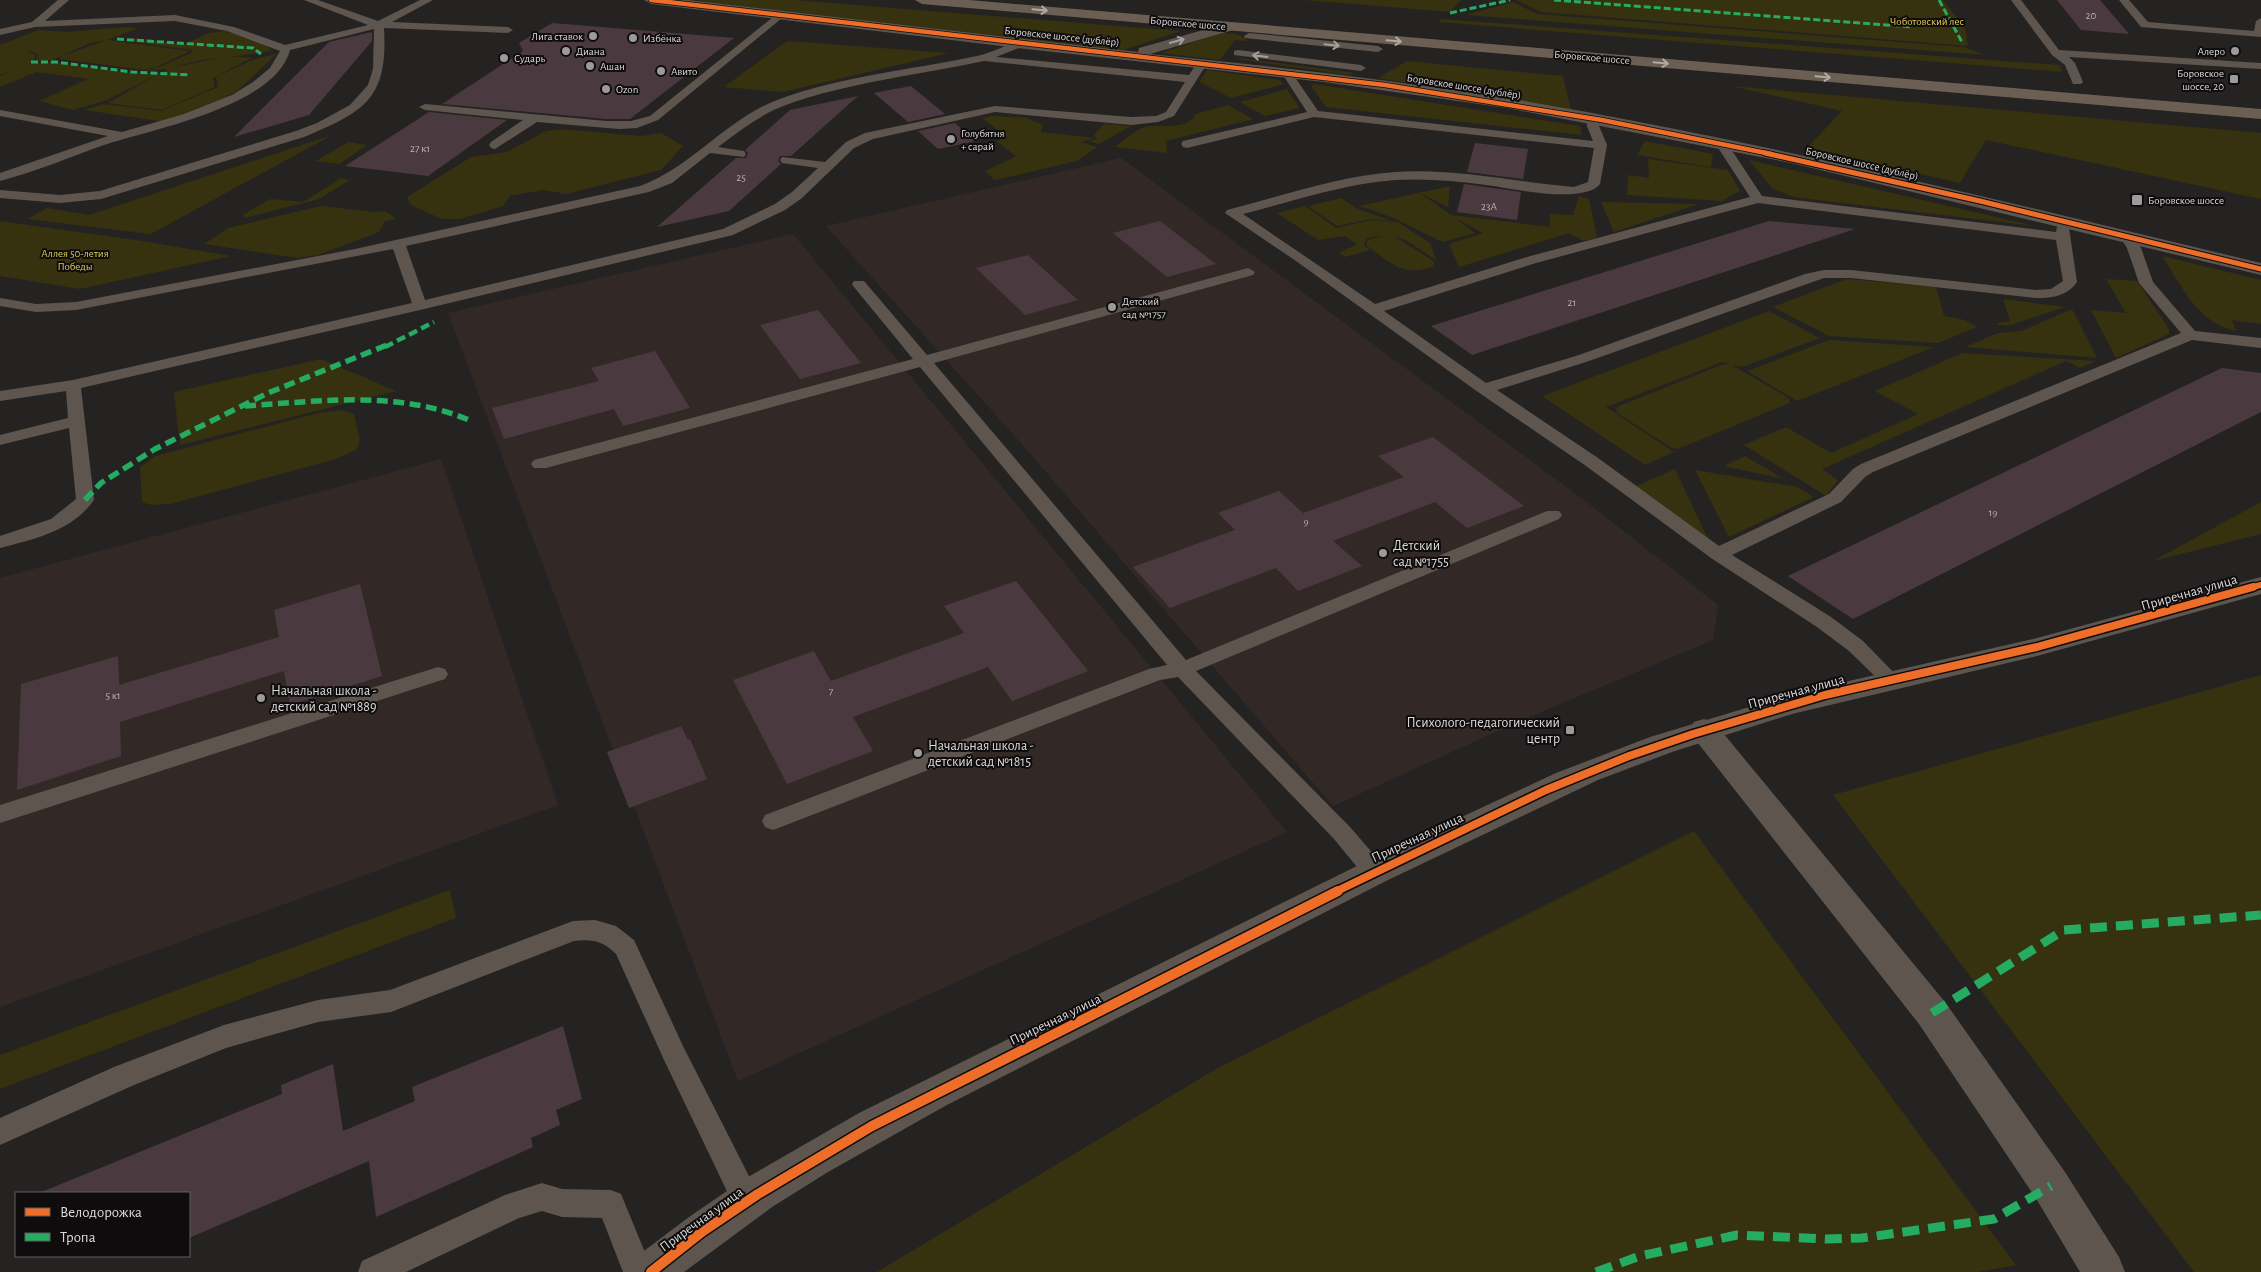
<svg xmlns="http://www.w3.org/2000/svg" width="2261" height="1272" font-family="'Alegreya Sans',sans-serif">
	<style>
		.built { fill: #322927 }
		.green { fill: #36310e }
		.building { fill: #4a3a3f }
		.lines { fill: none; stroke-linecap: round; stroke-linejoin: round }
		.service { fill: #5e564e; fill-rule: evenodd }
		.minor { fill: #5e564e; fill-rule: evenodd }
		.tertiary { fill: #5e564e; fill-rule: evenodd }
		.primary { fill: #6b5f54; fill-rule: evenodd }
		.quiet-far3 { stroke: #26ab63; stroke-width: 3; stroke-dasharray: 7 3; stroke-linecap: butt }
		.quiet-far2 { stroke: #26ab63; stroke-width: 4.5; stroke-dasharray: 9 4.5; stroke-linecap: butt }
		.quiet-far1 { stroke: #26ab63; stroke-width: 5.5; stroke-dasharray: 11 5.5; stroke-linecap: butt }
		.quiet { stroke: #26ab63; stroke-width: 9; stroke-dasharray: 17 9; stroke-linecap: butt }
		.cycleway-far4-casing { stroke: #0e0c0c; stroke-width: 6 }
		.cycleway-far3-casing { stroke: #0e0c0c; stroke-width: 7 }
		.cycleway-far2-casing { stroke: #0e0c0c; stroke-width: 9 }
		.cycleway-far1-casing { stroke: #0e0c0c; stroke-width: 11 }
		.cycleway-casing { stroke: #0e0c0c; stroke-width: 13 }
		.cycleway-far4 { stroke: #ee6e29; stroke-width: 4.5 }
		.cycleway-far3 { stroke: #ee6e29; stroke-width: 5 }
		.cycleway-far2 { stroke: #ee6e29; stroke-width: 6 }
		.cycleway-far1 { stroke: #ee6e29; stroke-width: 8 }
		.cycleway { stroke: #ee6e29; stroke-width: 10 }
		.oneway { stroke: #afa9a4 }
		.oneway2 { stroke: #a49f9b }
		.poi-dot { fill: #9d9b9a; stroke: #0e0c0c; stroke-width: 2 }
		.labels { text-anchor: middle; stroke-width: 4; stroke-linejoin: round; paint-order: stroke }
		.number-label { font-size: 11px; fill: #b8b3b3 }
		.far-park-label { font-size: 11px; fill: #e0cd54; stroke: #0e0c0c }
		.far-street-label { font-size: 11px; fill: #dddbda; stroke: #0e0c0c }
		.far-poi-label { font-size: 11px; fill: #dddbda; stroke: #0e0c0c; text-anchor: start }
		.poi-label { font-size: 14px; fill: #dddbda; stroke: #0e0c0c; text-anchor: start }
		.street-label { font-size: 14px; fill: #dddbda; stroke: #0e0c0c }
	</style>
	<rect width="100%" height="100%" fill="#252322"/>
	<!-- built -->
	<path class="built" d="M1121,158L1584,500L1718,605L1713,640L1522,720L1333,806L1021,443L826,226Z
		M793,234L1287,832L738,1081L448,313Z
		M441,459L558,805L0,1007V578Z"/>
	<!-- green -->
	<path class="green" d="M700,0H794L1181,31L1123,50L698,1Z
		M1304,0H1461L1450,12Z
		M1516,0H1943L1965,28L1968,46L1541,12Z
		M1513,2L1537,14L1964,47L1985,55L1466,15Z
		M1441,19L2059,65L2062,72L1438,22Z
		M125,27L139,28L108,40L190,51L156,67L144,70L60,59V57L106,40L90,43L53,60L36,61L38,54L24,49L36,55C32,68 12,71 0,75V45L38,30L67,32Z
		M225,31L258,41L272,50C239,58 207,56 174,67L230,56L252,58L213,78L215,87L162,110L108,103L156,75L107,100L73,110L39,101L88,79L36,72L0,87V76L32,63L51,62L128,73H162L167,69L144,71L159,67L191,53L193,50L124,41L132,38L185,44L209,33Z
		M1220,33C1231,33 1240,33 1248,41L1235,40L1220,60L1161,53Z
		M787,41L949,53L783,92L724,87Z
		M278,53L237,91L208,107L178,117L159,121L84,110L104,104L161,111L218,87L216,77L250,61Z
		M1240,58L1354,73L1350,75L1237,59Z
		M1407,61L1563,76L1571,110L1378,78Z
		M1207,70L1279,80L1284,84L1231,98L1199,82Z
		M1314,84L1580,126L1582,135L1326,107L1311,86Z
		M1731,86L2261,133V199L1986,140L1960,183L1807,148L1842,111Z
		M1287,89L1300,108L1265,116L1240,102Z
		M1228,105L1253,119L1166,141L1167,153L1115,147C1123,141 1135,130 1145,127C1161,123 1186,132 1196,114Z
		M992,116L1027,118L1043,125L1041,132L1094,138L1081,142L1097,147L1077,161L995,180L985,171L1016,156L996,141L1008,138L982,118Z
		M1104,124L1131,126L1099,144L1089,141L1097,139L1094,135Z
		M559,129L641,136L661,133L683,146L661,170L566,194L543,190L510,196L503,206L460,219H442L411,205L407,197L471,157L507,152L546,131Z
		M332,135L151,234L27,219L47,208L89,215Z
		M1645,141L1713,154L1711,167L1637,155Z
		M348,142L367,145L339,164L316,161Z
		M1648,159L1728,170L1740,191L1722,201L1627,195L1628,175L1649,178Z
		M1749,160L2035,226L1793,197L1772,188Z
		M341,178L350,180L319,199L244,218L243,215L270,199L303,202Z
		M1450,186L1448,207L1420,193L1451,215L1550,227V214L1573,215L1579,196L1589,199L1597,237L1584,241L1569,233L1459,267L1449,244L1483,233L1455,218L1475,233L1443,242L1391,217L1359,206Z
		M1341,198L1358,209L1392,221L1371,219L1337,226L1308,206Z
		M1601,202L1699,204L1614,232Z
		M321,206L375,212L385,211L397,219L385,221L379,232L318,255L298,258L204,244L228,228Z
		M1305,206L1336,228L1372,220L1398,222L1430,243L1437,261C1411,244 1399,229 1366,239L1364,245L1370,250L1345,257L1339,253L1357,244L1345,236L1318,240L1277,213Z
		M0,221L142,241L231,256L80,289L0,276Z
		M1382,236H1394L1435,262L1433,267C1400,277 1392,263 1366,245L1368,240Z
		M2162,256L2261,280V324L2232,320L2236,331C2198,324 2182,286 2162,256Z
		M1847,279L1936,287L1944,316L1965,320L1977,327L1938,343L1829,336L1773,307Z
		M2106,279L2137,281L2169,329V334L2116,358L2091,310L2126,313Z
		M2003,299L2065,307L2011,325H1998L1997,323L2010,321Z
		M2072,309L2097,358L1965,347L1998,333L2021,331Z
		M1769,311L1820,338L1742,367L1732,365L1784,395L1790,400L1789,403L1678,449L1670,447L1617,413L1616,409L1619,406L1721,365L1730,364L1722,362L1606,407L1674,452L1645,465L1542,396Z
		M1829,340L1934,347L1797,401L1747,371Z
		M1962,353L2096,361L2080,368L2066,361L1822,469L1838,480L1826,496L1744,445L1786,427L1831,453L1918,414L1875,391Z
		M321,359L396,391L180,445L174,392Z
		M344,410L354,414L360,441L356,450L336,459L170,504L151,505L142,502L140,467L155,456L318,413Z
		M1745,456L1784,479L1724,466Z
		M1675,469L1710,543L1634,487Z
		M1695,470L1797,487L1814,497L1729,537Z
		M2261,502V534L2153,561Z
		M2261,675V1272H2194L1833,795Z
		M1694,831L2016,1265L1978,1272H877L1216,1069Z
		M450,890L456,918L0,1089V1055Z"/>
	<!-- building -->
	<path class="building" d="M2057,0H2100L2129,34L2081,30Z
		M552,23L734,38L630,119H606L442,104L523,51L519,43Z
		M372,32V41L309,115L234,137L329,42Z
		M911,86L945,114L908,122L874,93Z
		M858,96L791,156H780L778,161L781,164L729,211L657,227L736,158H746L748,153L745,150L790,110Z
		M429,112L507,120L428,176L345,166Z
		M955,123L976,141L938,149L918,131Z
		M1475,143L1528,149L1523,179L1467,172Z
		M1464,184L1521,192L1517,220L1457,212Z
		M1160,221L1216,264L1167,277L1113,233Z
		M1769,221L1855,229L1472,355L1431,326Z
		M1028,255L1061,285L1078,300L1025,315L976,268Z
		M818,310L861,363L800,379L760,325Z
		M655,351L690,408L623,426L614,409L504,439L492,408L599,381L591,368Z
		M2222,368L2261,373V412L1853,619L1788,576Z
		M1433,437L1524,506L1467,528L1435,502L1333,541L1362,566L1298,591L1276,568L1170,608L1133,567L1235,530L1218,513L1279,491L1303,513L1404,477L1378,456Z
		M1016,581L1088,671L1012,701L988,667L853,717L873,751L787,784L733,680L814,651L831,681L964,633L944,606Z
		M360,584L382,676L290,705L284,671L120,722L121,756L17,790L21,684L118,656L119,685L279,637L274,610Z
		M681,726L688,740L690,739L707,779L629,808L607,752Z
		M563,1026L582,1099L556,1110L560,1125L531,1138L533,1147L376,1217L369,1161L189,1238V1193H39L282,1094L281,1085L333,1064L343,1131L415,1101L412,1087Z"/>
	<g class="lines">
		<!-- service -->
		<path class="service" d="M58,0H69L45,21L175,15L234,27L285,45L368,25L304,0H318L378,21L420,0H433L392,22L508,27L513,30L508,33L384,28C388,99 365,111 304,137L101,199L60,203L0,198V190L60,195L100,191L296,131L317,123L350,105L368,85L373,69L374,29L290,50C276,106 153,129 104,145C70,157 35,172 0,181V173L108,136L0,116V110L122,132L184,114L232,95L253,82L270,68L280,51L227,31L175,21L35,27L0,35V29L32,22Z
			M2011,0H2021L2059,50L2261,63V69L2069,57L2075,63L2083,82L2081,84H2073L2065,65L2052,55Z
			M2119,0H2129L2148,22L2254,31L2256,21L2261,18V37L2141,27Z
			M778,13L782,14V18L658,120L637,128L619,129L537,122L495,149L491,148L489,145L491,142L523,120L425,110L419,107L425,104L606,121H631L650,116Z
			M1249,33L1378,46L1383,49L1378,52L1245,38L1244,36Z
			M1020,41L1025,44L1024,46L996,57L1189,75L1199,60H1207L1208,62L1174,116L1158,122L1131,125L995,112L873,139L854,148L802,198L785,210L733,235L420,310L81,388L94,500C72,531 35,539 0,548V536L51,519L76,499L69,428L0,445V435L68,418L66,391L0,401V391L73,380L412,303L393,249L76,310L36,312L0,306V298L36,304L76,302L355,249L640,186C692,167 725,120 777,100C841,76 911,70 977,56C992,53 1005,45 1020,41ZM984,61L1185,82L1166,112L1156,116L1131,117L995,106L865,133L846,142L825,162L782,157L780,160L782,163L818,168L792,192L775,204L723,229L425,300L406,246L649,192L672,183L710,153L744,157L746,154L744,151L718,147C739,131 761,114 786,105C849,82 919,75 984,61Z
			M1238,50L1361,65L1366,68L1361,71L1234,55V51Z
			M1286,69L1290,70L1318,111L1593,141L1587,126V119L1593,116L1599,119V126L1607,145L1600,184C1583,205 1511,188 1486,185C1449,180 1412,177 1376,182C1331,188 1287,203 1243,214L1375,304L1527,257L1750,197L1715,143L1721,139L1725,140L1762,196L2056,232L2058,221H2068L2077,282C2067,296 2053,298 2036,298L1851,278H1824L1586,362L1497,390L1598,458L1719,546L1829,494L1853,469L1861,464L2181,333L2139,283L2127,248L2120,237L2122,234H2132L2141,248L2153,282L2195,331L2261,338V348L2192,340L1873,472L1865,477L1841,502L1732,555L1831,617L1863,641L1900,679L1897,684L1890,686L1883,684L1849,651L1817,627L1711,558L1586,466L1478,392L1296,261L1225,213L1227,210C1282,196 1338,176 1395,172C1455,168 1515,182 1574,187L1588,182L1594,148L1314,117L1187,148L1183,147L1181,144L1183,141L1307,112L1281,72ZM1758,203L2056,240L2063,281L2051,289L2036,290L1851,270H1824L1805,274L1576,356L1486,383L1384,311L1536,263Z
			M1248,268L1255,272L1253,275L934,363L1186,660L1547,511H1559L1562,515L1559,519L1196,671L1350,827L1382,864L1386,871L1382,878L1374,880L1366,878L1334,839L1178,677L1160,680L781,827L773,830L765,827L762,821L765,815L1149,669L1167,665L920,367L546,468H534L531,464L534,460L913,359L854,287L852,284L854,281H864L927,355Z
			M438,667L445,669L448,674L445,679L0,823V805Z
			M595,920L616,926L634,940L683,1046L756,1190L761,1200L756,1210L746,1214L736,1210L665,1062L616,954C603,941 592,939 574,941L391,1012L318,1022L226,1048L134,1085L0,1145V1118L114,1067L224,1025L318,1000L390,990L573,921Z
			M542,1183L562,1189L611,1190L621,1194L653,1272H623L602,1218L562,1217L542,1211L519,1218L406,1272H358L362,1261L505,1195Z"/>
		<!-- minor -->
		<path class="minor" d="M644,0H688L1138,52L1139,48L1228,23L1235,27L1233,30L1150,54C1269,66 1388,79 1506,98C1760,140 2011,203 2261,263V275L1791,163L1507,108L1324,82L1018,48L651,4Z
			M1704,719L1714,722L1945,1002L2065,1172L2119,1257L2125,1272H2080L2037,1200L1919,1024L1694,738L1689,730L1694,722Z"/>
		<!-- tertiary -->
		<path class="tertiary" d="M2261,577V594L2037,656L1792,714L1672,752L1598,780L1388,880L945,1106L828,1172L772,1207L684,1272H630L636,1257L689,1217L743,1180L859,1113L1365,862L1556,773L1650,737L1792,694L2037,638Z"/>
		<!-- primary -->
		<path class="primary" d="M915,0H969L2261,109V119L922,4Z"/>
		<!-- quiet-far3 -->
		<path class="quiet-far3" d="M1554,0L1913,27
			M1939,0L1963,44
			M1450,13L1510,0
			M117,39L253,48L261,54
			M31,62H56L132,72L190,75"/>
		<!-- quiet-far2 -->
		<path class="quiet-far2" d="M385,347L434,322"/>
		<!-- quiet-far1 -->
		<path class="quiet-far1" d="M245,406C321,401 397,390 469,420
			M85,500L101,483L155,449L268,393L387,345"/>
		<!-- quiet -->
		<path class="quiet" d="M1932,1013L2064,930L2261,915
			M1596,1272L1640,1256L1737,1235L1826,1239L1862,1238L1994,1219L2051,1186"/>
		<defs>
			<path id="cycleway-far4" d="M651,0L1385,85L1602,120L1771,154"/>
			<path id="cycleway-far3" d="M1765,153L1980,201L2261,269"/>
			<path id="cycleway-far2" d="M2249,588L2261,585"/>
			<path id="cycleway-far1" d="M1335,892L1546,790L1629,756L1693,734L1825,695L2037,647L2253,587"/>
			<path id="cycleway" d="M651,1272L703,1231L758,1194L872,1126L1338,891"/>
		</defs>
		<!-- cycleway-far4 casing -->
		<use href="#cycleway-far4" class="cycleway-far4-casing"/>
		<!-- cycleway-far3 casing -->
		<use href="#cycleway-far3" class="cycleway-far3-casing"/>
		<!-- cycleway-far2 casing -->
		<use href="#cycleway-far2" class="cycleway-far2-casing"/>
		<!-- cycleway-far1 casing -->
		<use href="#cycleway-far1" class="cycleway-far1-casing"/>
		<!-- cycleway casing -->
		<use href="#cycleway" class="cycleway-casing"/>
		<!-- cycleway-far4 -->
		<use href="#cycleway-far4" class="cycleway-far4"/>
		<!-- cycleway-far3 -->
		<use href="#cycleway-far3" class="cycleway-far3"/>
		<!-- cycleway-far2 -->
		<use href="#cycleway-far2" class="cycleway-far2"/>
		<!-- cycleway-far1 -->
		<use href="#cycleway-far1" class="cycleway-far1"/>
		<!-- cycleway -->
		<use href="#cycleway" class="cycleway"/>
	</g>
	<!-- one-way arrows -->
	<defs><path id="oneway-shaft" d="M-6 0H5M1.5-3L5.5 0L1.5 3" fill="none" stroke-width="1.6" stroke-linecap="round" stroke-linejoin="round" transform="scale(1.25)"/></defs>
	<g class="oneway">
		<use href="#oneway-shaft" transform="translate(1040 10) rotate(5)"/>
		<use href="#oneway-shaft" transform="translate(1394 41) rotate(5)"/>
		<use href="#oneway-shaft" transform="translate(1661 63) rotate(5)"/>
		<use href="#oneway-shaft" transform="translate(1823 77) rotate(5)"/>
	</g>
	<g class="oneway2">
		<use href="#oneway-shaft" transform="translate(1177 41) rotate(-16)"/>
		<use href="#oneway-shaft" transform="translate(1332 45) rotate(6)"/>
		<use href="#oneway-shaft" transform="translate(1260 56) rotate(-173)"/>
	</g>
	<!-- markers -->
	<g class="poi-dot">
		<circle cx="593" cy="36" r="5"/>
		<circle cx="633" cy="38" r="5"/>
		<circle cx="566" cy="51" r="5"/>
		<circle cx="2235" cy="51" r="5"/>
		<circle cx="504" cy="58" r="5"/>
		<circle cx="590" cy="66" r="5"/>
		<circle cx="661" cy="71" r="5"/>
		<rect x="2229" y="74" width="10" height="10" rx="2.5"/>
		<circle cx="606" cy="89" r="5"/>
		<circle cx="951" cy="139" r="5"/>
		<rect x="2131" y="194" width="12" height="12" rx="2.5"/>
		<circle cx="1112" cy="307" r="5"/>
		<circle cx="1383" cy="553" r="5"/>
		<circle cx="261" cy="698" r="5"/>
		<rect x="1565" y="725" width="10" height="10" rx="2.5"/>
		<circle cx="918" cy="753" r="5"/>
	</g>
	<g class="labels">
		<!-- number labels -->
		<g class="number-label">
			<text x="2091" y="19">20</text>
			<text x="420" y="152">27 к1</text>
			<text x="741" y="181">25</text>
			<text x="1489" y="210">23А</text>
			<text x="1572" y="306">21</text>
			<text x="1993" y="516">19</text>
			<text x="1306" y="525">9</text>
			<text x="831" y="695">7</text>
			<text x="113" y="699">5 к1</text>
		</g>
		<!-- far-park labels -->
		<g class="far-park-label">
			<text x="1927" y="25">Чоботовский лес</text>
			<text x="75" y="257">Аллея 50-летия<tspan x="75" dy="13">Победы</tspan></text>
		</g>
		<!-- far-street labels -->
		<g class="far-street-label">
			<text transform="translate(1188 23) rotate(5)" y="4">Боровское шоссе</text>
			<text transform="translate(1062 36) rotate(6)" y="4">Боровское шоссе (дублёр)</text>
			<text transform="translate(1592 57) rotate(5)" y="4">Боровское шоссе</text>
			<text transform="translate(1464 86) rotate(9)" y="4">Боровское шоссе (дублёр)</text>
			<text transform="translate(1862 163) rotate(13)" y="4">Боровское шоссе (дублёр)</text>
		</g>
		<!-- far-poi labels -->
		<g class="far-poi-label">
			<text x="583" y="40" text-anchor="end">Лига ставок</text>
			<text x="643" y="42">Избёнка</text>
			<text x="576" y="55">Диана</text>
			<text x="2225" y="55" text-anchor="end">Алеро</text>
			<text x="514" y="62">Сударь</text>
			<text x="600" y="70">Ашан</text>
			<text x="671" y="75">Авито</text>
			<text x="2224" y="77" text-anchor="end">Боровское<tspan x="2224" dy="13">шоссе, 20</tspan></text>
			<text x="616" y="93">Ozon</text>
			<text x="961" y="137">Голубятня<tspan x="961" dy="13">+ сарай</tspan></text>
			<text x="2148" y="204">Боровское шоссе</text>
			<text x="1122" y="305">Детский<tspan x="1122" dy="13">сад №1757</tspan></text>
		</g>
		<!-- poi labels -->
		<g class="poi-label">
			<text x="1393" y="550">Детский<tspan x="1393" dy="16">сад №1755</tspan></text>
			<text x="271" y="695">Начальная школа -<tspan x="271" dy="16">детский сад №1889</tspan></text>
			<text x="1560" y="727" text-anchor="end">Психолого-педагогический<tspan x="1560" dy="16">центр</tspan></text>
			<text x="928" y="750">Начальная школа -<tspan x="928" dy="16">детский сад №1815</tspan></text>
		</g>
		<!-- street labels -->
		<g class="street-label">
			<text transform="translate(2189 592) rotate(-16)" y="5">Приречная улица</text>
			<text transform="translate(1796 691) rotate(-15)" y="5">Приречная улица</text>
			<text transform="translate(1417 837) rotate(-25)" y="5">Приречная улица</text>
			<text transform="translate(1055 1019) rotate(-26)" y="5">Приречная улица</text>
			<text transform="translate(701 1219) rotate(-36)" y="5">Приречная улица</text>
		</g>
	</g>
	<!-- legend -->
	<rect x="15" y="1192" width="175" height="65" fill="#0e0c0c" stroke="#615f5e"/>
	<rect x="25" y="1208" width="25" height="8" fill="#ee6e29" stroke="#615f5e"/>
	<text x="60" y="1217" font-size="15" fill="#dddbda">Велодорожка</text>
	<rect x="25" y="1233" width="25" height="8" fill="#26ab63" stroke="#615f5e"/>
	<text x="60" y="1242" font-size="15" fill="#dddbda">Тропа</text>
</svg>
